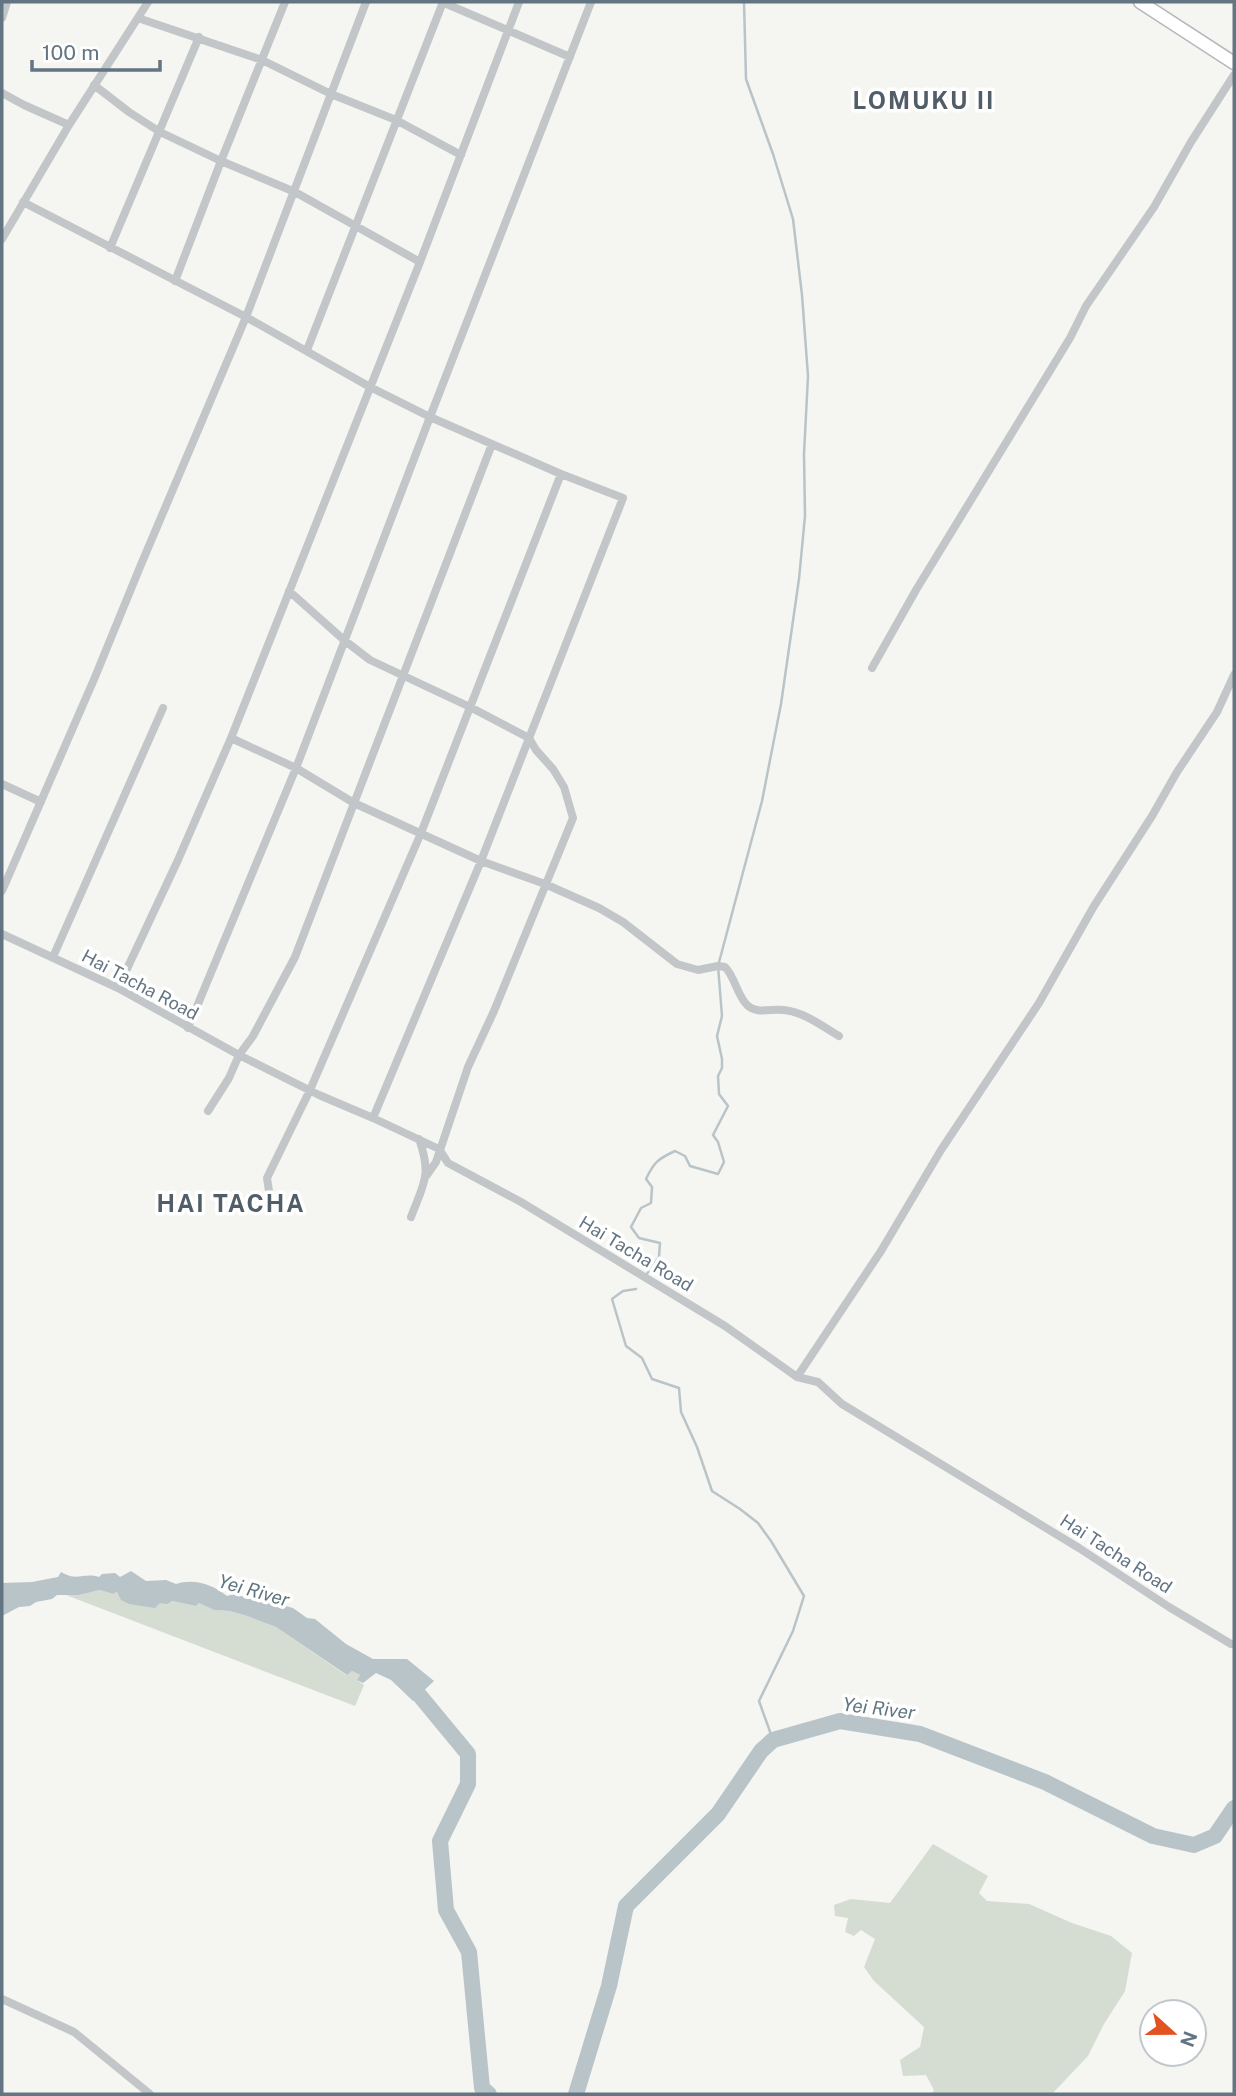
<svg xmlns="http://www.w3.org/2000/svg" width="1236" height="2096" font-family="'Public Sans',sans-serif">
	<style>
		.green { fill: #d5dcd2 }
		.water { fill: #b9c4c8 }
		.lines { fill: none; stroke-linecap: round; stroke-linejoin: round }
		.stream { stroke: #b9c4c8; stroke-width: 2.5 }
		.river { stroke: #b9c4c8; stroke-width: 16 }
		.secondary-casing { stroke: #b4b9be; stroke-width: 15 }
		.street { stroke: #c2c6c9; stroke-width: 8 }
		.secondary { stroke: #fff; stroke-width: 12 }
		.labels { text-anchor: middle; stroke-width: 7; stroke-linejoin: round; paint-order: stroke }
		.street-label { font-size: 18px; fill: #637482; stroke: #fff }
		.water-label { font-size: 19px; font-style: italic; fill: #5f767f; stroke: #fff }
		.district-label { font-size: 24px; font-weight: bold; letter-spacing: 2px; fill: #515d67; stroke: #fff }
	</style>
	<rect width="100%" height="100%" fill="#f5f5f1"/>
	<!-- green -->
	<path class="green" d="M100,1590L113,1594L117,1592L120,1596L160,1603L172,1601L196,1606L199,1603L214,1610L230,1611L247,1616L276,1627L346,1675L352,1671L360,1675L357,1680L364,1685L355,1706L66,1595H79Z
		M933,1844L988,1876L979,1893L987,1901L1029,1904L1072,1923L1111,1936L1132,1953L1125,1991L1104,2024L1088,2056L1052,2094H932L934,2090L926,2075L903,2076L900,2060L920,2047L924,2027L874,1981L864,1967L875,1939L861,1930L854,1936L845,1932L848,1918L835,1916L834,1905L851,1899L890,1903Z"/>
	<!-- water -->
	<path class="water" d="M131,1571L146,1581L166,1580L176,1584C193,1578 213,1584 227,1596L240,1592L241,1596L249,1599L252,1597L293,1608L307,1618L315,1619L346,1644L373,1659H407L434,1681L413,1701L391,1680L376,1673L363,1683L357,1680L360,1675L352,1671L347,1675L276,1627L247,1616L230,1611L214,1610L199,1603L196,1606L172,1601L167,1604L160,1603L155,1608L129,1604L121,1600L117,1592L113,1594L100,1590L79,1595H57L52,1599L36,1602L30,1606L19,1607L2,1616V1583L32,1582L58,1577L61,1572C78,1582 83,1572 99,1577L102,1574L115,1573L120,1577Z"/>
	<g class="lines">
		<!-- stream -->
		<path class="stream" d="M646,1275L659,1257L660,1243L639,1238L631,1227L641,1208L651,1203L652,1187L646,1179C654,1162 658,1159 675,1151L685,1156L690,1166L718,1174L724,1162L718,1142L713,1135L728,1106L719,1094L718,1076L722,1068V1059L717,1036L722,1016L718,966L762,801L781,704L799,579L805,516L804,454L808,376L802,295L793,219L773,154L746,79L744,2
			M636,1289L623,1291L612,1299L626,1346L642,1358L652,1379L679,1388L681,1412L697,1447L712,1491L740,1509L758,1523L771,1541L804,1596L793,1631L759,1701L773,1740"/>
		<!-- river -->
		<path class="river" d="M406,1679L468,1754V1784L440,1841L446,1910L469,1952L482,2088L489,2094
			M576,2094L609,1986L626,1906L718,1814L761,1751L773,1740L840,1721L920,1734L1045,1782L1153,1836L1194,1845L1215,1836L1234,1808"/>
		<defs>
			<path id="secondary" d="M1140,2L1234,63"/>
		</defs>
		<!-- secondary casing -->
		<use href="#secondary" class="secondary-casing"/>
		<!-- street -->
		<path class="street" d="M442,2L570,57
			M2,18L7,2
			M138,18L262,60L331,94L396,120L461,155
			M94,85L129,112L160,132L221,161L295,192L420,262
			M2,93L24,105L69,125
			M23,202L246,317L370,387L430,417L561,474L623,498L481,861L373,1118
			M2,239L69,125L148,2
			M110,248L199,37
			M175,281L221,161L285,2
			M307,350L443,2
			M289,591L344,640L370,660L470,707L529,738L536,750L553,769L564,787L573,818L494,1011L468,1067L436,1162L427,1175
			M872,668L916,590L1070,338L1086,306L1154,207L1191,142L1234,75
			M231,738L296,768L354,803L481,861L545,884L599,908L623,922L677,964L698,970L718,966L725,967C735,977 737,995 747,1005C757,1015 772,1008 784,1010C804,1012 822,1026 839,1036
			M2,784L41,802
			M2,891L95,677L140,567L246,317L366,2
			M2,934L118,988L239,1055L319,1095L373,1118L439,1149L448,1163L521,1202L725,1326L797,1377L818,1382L842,1404L1079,1548L1169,1607L1231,1644
			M53,957L163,708
			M118,988L178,860L231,738L420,262L519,2
			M188,1028L296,768L430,417L591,2
			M208,1111L229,1078L239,1055L253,1036L295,957L492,444
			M269,1191L267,1178L310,1090L421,833L561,474
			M411,1217C424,1183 432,1175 419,1139
			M797,1377L881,1251L941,1150L1039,1003L1094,906L1152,816L1177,772L1217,712L1234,675
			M2,1999L74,2032L150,2094"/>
		<!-- secondary -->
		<use href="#secondary" class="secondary"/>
	</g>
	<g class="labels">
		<!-- street labels -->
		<g class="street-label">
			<text transform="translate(140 985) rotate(28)" y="6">Hai Tacha Road</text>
			<text transform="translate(636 1254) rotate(31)" y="6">Hai Tacha Road</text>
			<text transform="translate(1116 1554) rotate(33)" y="6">Hai Tacha Road</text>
		</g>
		<!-- water labels -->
		<g class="water-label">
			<text transform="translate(254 1590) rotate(16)" y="7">Yei River</text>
			<text transform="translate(879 1708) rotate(7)" y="7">Yei River</text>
		</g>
		<!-- district labels -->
		<g class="district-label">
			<text x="924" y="109">LOMUKU II</text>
			<text x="231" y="1212">HAI TACHA</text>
		</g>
	</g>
	<!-- border -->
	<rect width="1236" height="2096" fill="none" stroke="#637482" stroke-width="7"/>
	<!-- north arrow -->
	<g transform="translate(1173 2033) rotate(111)"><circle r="33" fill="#ffffff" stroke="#c1c7cd" stroke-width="2"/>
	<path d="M0-5L12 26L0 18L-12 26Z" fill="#e35322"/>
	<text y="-10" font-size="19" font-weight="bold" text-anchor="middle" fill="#637482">N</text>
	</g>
	<!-- scale -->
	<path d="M32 60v10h128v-10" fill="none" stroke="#637482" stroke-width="3.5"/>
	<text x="42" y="60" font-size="21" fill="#637482" stroke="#ffffff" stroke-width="5" paint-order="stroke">100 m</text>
</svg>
